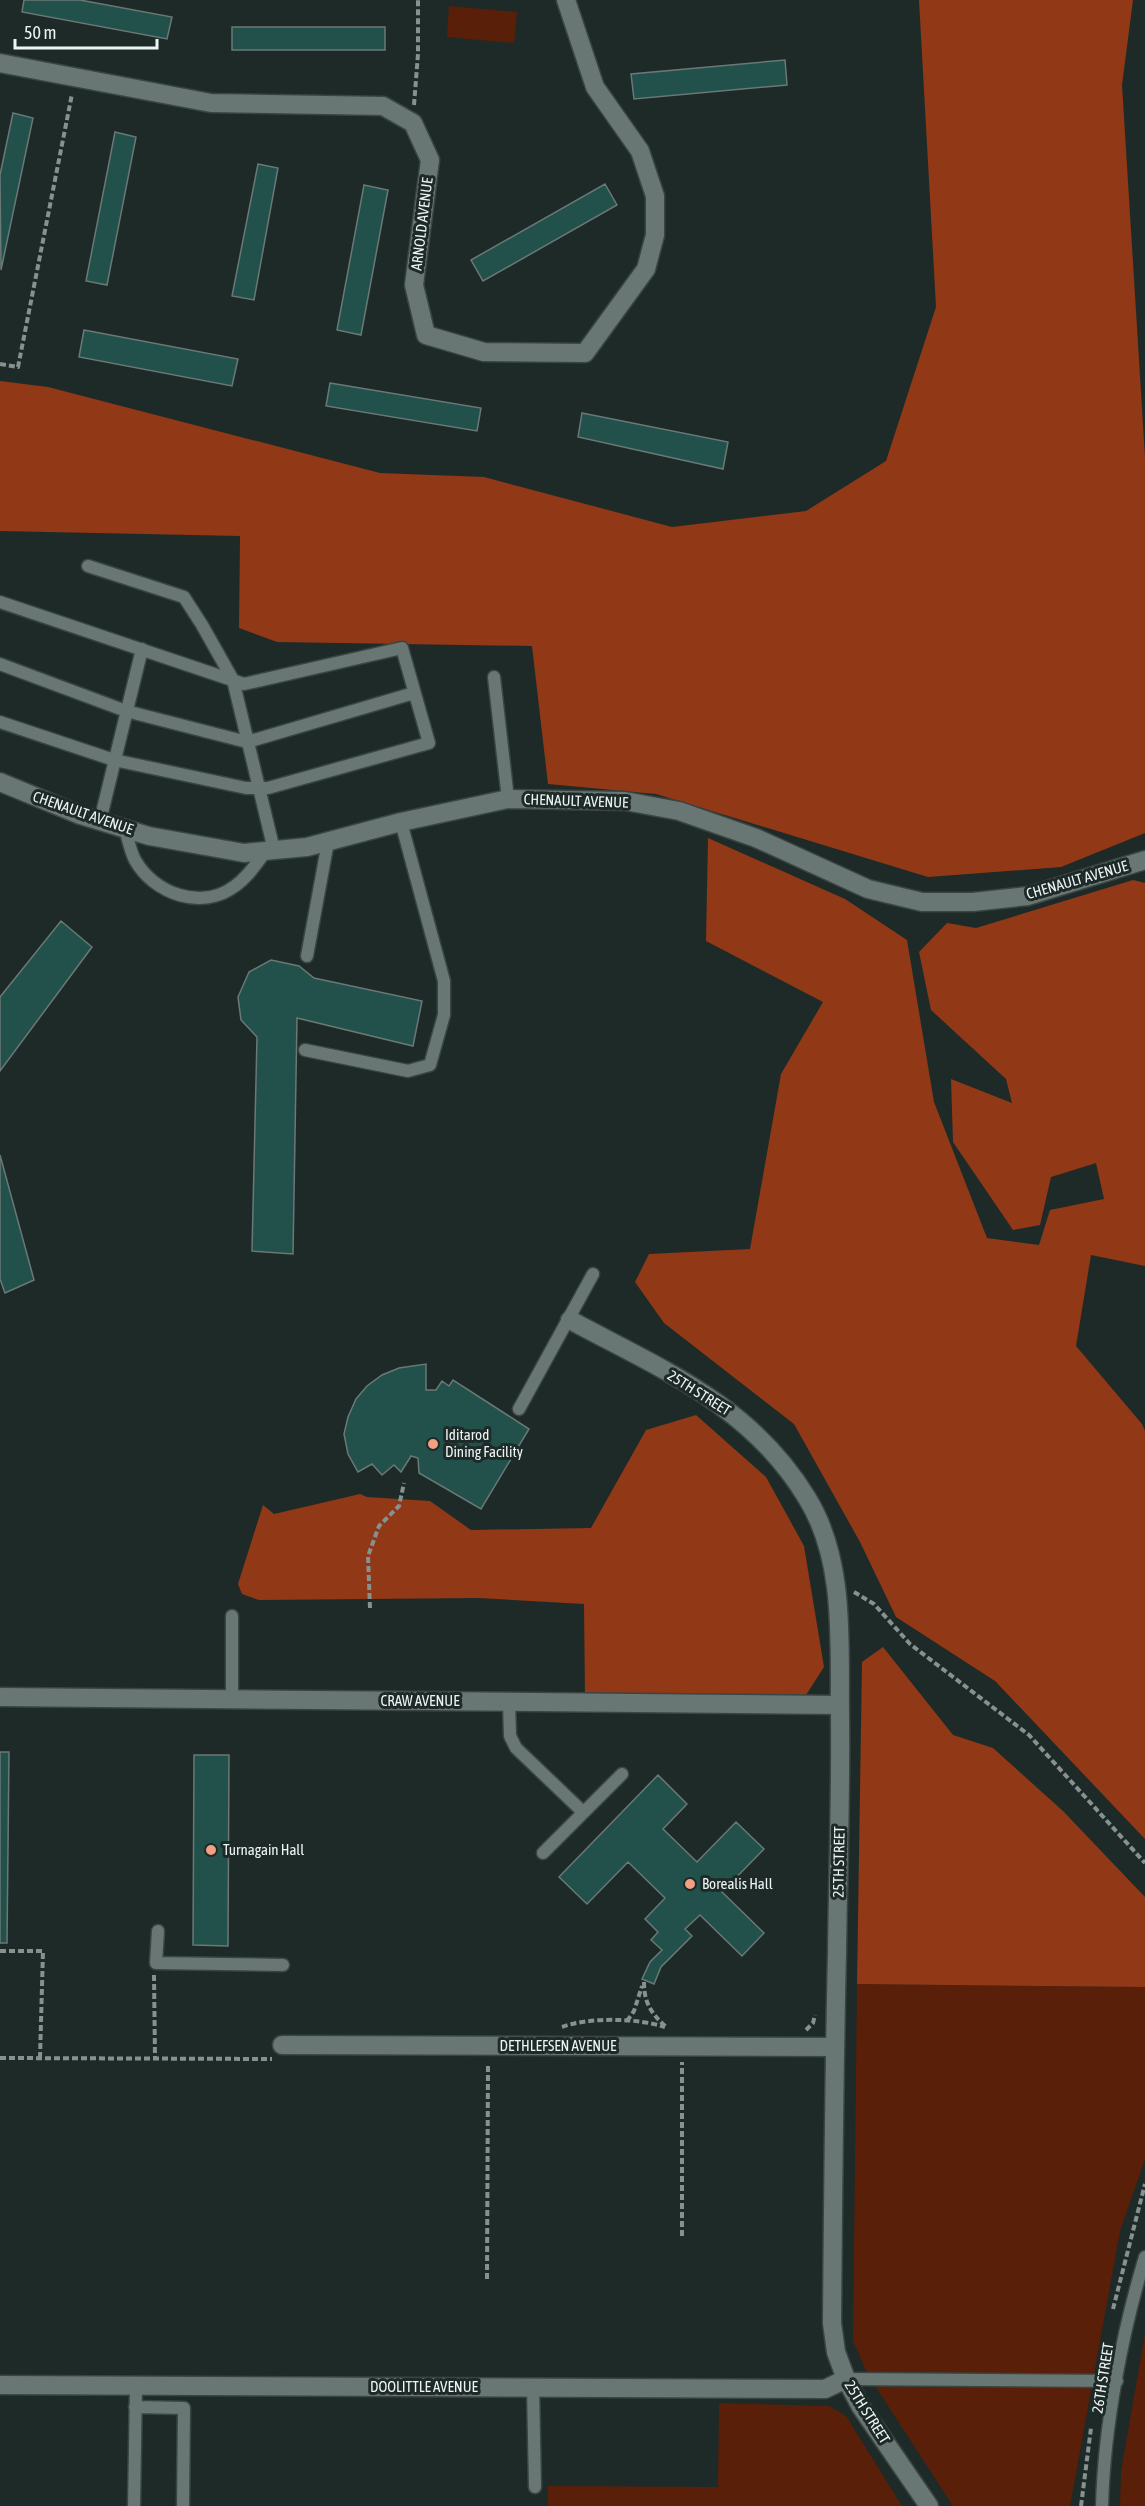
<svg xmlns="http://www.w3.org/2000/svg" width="1145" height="2506" font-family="'Asap Condensed',sans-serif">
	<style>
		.green { fill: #591f09 }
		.forest { fill: #913817 }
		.building { fill: #22514b; stroke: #6a7876; stroke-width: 1.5 }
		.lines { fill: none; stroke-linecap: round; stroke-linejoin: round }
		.lane-casing { stroke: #3a4543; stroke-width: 15 }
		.street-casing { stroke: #3a4543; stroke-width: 21 }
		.path { stroke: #879190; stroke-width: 4; stroke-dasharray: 6 3; stroke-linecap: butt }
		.lane { stroke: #687674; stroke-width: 12 }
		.street { stroke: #687674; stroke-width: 18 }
		.poi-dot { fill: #f39f83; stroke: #1e2a28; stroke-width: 2 }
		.labels { text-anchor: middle; stroke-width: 6; stroke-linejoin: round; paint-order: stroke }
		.street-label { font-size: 15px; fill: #edf5f4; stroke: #1e2a28 }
		.poi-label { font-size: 15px; fill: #edf5f4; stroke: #1e2a28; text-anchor: start }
	</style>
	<rect width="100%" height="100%" fill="#1e2a28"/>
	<!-- green -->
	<path class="green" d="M449,6L517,12L514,43L447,37Z
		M857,1984L1145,1987V2159L1120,2231L1070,2506H953L868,2375L853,2341Z
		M1145,2333V2506H1120L1121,2472Z
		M719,2403L829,2406L846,2416L902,2506H548V2486L718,2487Z"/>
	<!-- forest -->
	<path class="forest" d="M919,0H1133L1122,85L1145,457V833L1061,867L928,877L656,794L548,784L532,646L277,642L239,628L240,536L0,531V381L48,387L380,473L484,477L672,527L806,511L886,461L936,307Z
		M708,838L845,899L907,940L934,1102L987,1238L1039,1245L1050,1210L1104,1199L1096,1163L1051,1177L1040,1225L1013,1230L953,1142L951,1079L1012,1103L1006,1079L931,1010L919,952L947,923L976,928L1133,880L1145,883V1266L1091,1255L1076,1346L1142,1424L1145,1431V1839L995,1681L896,1617L860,1542L794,1424L664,1323L635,1282L649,1254L750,1249L781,1074L823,1002L706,941Z
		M696,1415L766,1477L804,1546L824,1667L806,1695L585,1696L584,1604L478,1598L259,1600L242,1594L238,1584L263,1505L274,1514L360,1494L367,1497L430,1501L471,1530L591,1528L646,1430Z
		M883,1647L953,1735L993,1748L1063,1811L1145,1897V1987L857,1984L862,1662Z"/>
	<!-- building -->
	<path class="building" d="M24,0H80L172,17L167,39L22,12Z
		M232,27H385V50H232Z
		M785,60L787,85L634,99L631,74Z
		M13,113L33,118L1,270L0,175Z
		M115,132L136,137L107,285L86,281Z
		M258,164L278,168L254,300L232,296Z
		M605,184L617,205L483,281L471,260Z
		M364,185L388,190L361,335L337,330Z
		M84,330L238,359L232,386L79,357Z
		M330,383L481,408L477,431L326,406Z
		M582,413L728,442L723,469L578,437Z
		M61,921L92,947L0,1071V997Z
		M271,960L299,966L314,978L422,1001L413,1046L297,1018L293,1254L252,1251L257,1037L241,1020L238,997L249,972Z
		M0,1155L34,1280L5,1293L0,1279Z
		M426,1364V1390H436L442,1381L449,1386L453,1380L529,1429L481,1509L419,1473L418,1458L411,1456L401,1472L394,1465L382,1475L372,1464L358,1472L348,1454L344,1434L348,1417L356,1399L367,1386L382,1375L399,1368Z
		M0,1752H9L7,1943H0Z
		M194,1755H229L228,1946L193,1945Z
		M658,1775L687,1804L663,1829L697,1862L736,1822L764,1849L722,1892L764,1933L742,1956L700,1915L685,1929L692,1936L661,1967L654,1984L642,1979L650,1962L662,1950L651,1940L658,1932L645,1919L665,1898L628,1862L587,1904L559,1877Z"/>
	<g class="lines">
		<defs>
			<path id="lane" d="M88,566L184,597L202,625L233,680L274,850
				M0,602L244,684L402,648L429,743L268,788H246L114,760L0,722
				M0,664L126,711L247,742L414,693
				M494,677L508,799
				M100,821L142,649
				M125,829C128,838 130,851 135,860C154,894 202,911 235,886C248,877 256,864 266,851
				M307,956L328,842
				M305,1050L408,1071L430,1065L444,1015V981L401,822
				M519,1409L593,1274
				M232,1700V1616
				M509,1702L510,1736L516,1748L583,1812
				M543,1853L622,1774
				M158,1931L156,1963L283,1965
				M846,2379L1117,2381
				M533,2387L535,2487
				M135,2407L184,2408L183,2506
				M134,2506L136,2385
				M1102,2506C1104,2427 1122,2333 1145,2257"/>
			<path id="street" d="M0,63L211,103L383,106L413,123L430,160L414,285L426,335L484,352L585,353L646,269L655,235V196L640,151L595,87L566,0
				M0,782L80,815L149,836L244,853L307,847L401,822L508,799L625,801L679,811L756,838L868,889L922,902H973L1028,896L1145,860
				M570,1320C661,1369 751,1405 807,1498C846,1561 839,1643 840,1715C841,1794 838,1874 837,1953C834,2077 833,2200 832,2323L836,2352L846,2379L861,2407L929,2506
				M0,1697L840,1705
				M282,2045L835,2047
				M0,2385L825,2389L846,2379"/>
		</defs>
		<!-- lane casing -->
		<use href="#lane" class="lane-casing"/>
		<!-- street casing -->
		<use href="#street" class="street-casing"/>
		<!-- path -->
		<path class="path" d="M414,105L418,54V0
			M0,364L18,367L72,94
			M854,1592L874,1604L910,1644L1029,1735L1145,1863
			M370,1608L368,1556L379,1526L399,1506L404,1483
			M0,1951H43L40,2058
			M154,1975L155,2058
			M644,1982C644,2003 651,2013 666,2027
			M627,2021L634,2011L642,1986
			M562,2027C589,2017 638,2018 665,2027
			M806,2030L813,2023L815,2015
			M0,2058L272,2059
			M682,2236V2062
			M487,2279L488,2063
			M1113,2309L1145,2184
			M1081,2506L1091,2428"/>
		<!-- lane -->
		<use href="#lane" class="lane"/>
		<!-- street -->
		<use href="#street" class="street"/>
	</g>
	<!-- markers -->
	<g class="poi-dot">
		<circle cx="433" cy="1444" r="6"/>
		<circle cx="211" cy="1850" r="6"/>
		<circle cx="690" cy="1884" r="6"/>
	</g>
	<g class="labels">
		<!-- street labels -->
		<g class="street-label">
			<text transform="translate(422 224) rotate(-83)" y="5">ARNOLD AVENUE</text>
			<text transform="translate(576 801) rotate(2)" y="5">CHENAULT AVENUE</text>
			<text transform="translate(83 813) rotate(19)" y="5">CHENAULT AVENUE</text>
			<text transform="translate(1077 880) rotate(-16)" y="5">CHENAULT AVENUE</text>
			<text transform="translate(699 1393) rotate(32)" y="5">25TH STREET</text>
			<text x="420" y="1706">CRAW AVENUE</text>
			<text transform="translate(839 1862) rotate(-89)" y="5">25TH STREET</text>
			<text x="558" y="2051">DETHLEFSEN AVENUE</text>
			<text transform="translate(1103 2378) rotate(-81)" y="5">26TH STREET</text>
			<text x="424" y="2392">DOOLITTLE AVENUE</text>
			<text transform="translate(867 2412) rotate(58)" y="5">25TH STREET</text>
		</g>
		<!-- poi labels -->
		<g class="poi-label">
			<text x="445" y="1440">Iditarod<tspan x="445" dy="17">Dining Facility</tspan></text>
			<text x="223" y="1855">Turnagain Hall</text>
			<text x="702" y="1889">Borealis Hall</text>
		</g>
	</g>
	<!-- scale -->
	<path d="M15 39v9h142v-9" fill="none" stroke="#edf5f4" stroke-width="3"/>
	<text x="24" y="39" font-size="18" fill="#edf5f4" stroke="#1e2a28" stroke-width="4.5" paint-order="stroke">50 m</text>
</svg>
